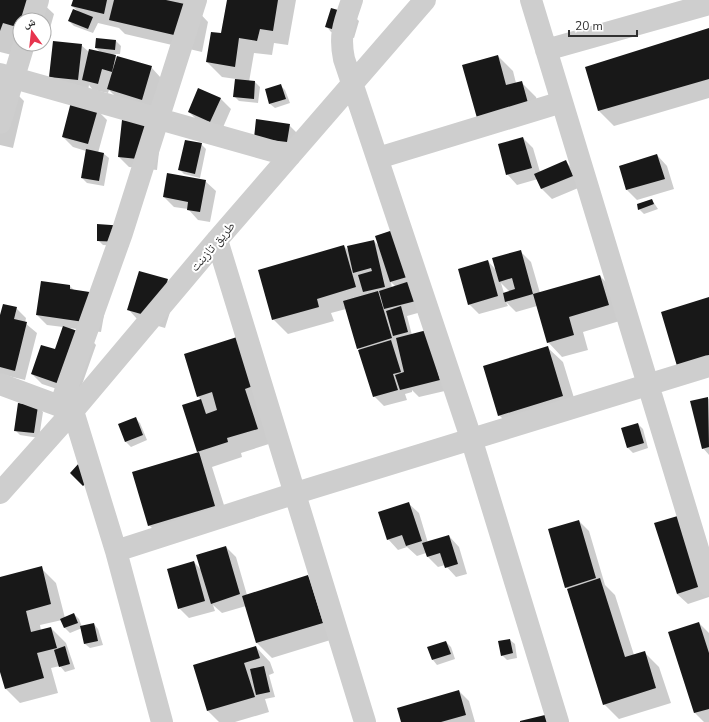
<svg xmlns="http://www.w3.org/2000/svg" width="709" height="722" font-family="'Nunito Sans','Noto Naskh Arabic',sans-serif">
	<style>
		.shadow { fill: #0003; fill-rule: evenodd }
		.building { fill: #181818 }
		.lines { fill: none; stroke-linecap: round; stroke-linejoin: round }
		.minor { stroke: #cecece; stroke-width: 22 }
		.labels { text-anchor: middle; stroke-width: 4; stroke-linejoin: round; paint-order: stroke }
		.street-label { font-size: 13px; fill: #313131; stroke: #fff }
	</style>
	<rect width="100%" height="100%" fill="#fff"/>
	<!-- shadow -->
	<path class="shadow" d="M0,0H39L54,14L45,46L39,44H44V20H20V38L12,55L0,52Z
		M74,0H193L194,7L208,22L202,52L125,34L119,28L98,23L93,33L74,26L69,21L80,13L72,6Z
		M228,0H296L288,45L274,43L272,55L254,53L249,82H255L260,87L258,103L239,101L234,96L236,79L222,77L207,62L222,35Z
		M354,16L359,21L354,38L331,32L327,27Z
		M709,29V98L614,126L599,111L586,68Z
		M116,41L121,46L120,54H113L117,57L151,67L161,78L152,109L118,99L109,90L108,93L93,90L89,85L88,90L50,77L81,45L89,52H100L96,48Z
		M498,56L513,71L516,83L521,82L536,97L542,118H478Z
		M0,84L9,86L24,101L13,148L0,145Z
		M280,85L285,90L290,103L275,108L270,104Z
		M220,98L231,109L221,132L199,122L189,112Z
		M97,110L107,120L98,153L104,154L109,158L104,186L87,183L82,178L86,151L73,147L63,137Z
		M289,125L299,135L297,152L265,147Z
		M161,134L157,170L129,167L119,157Z
		M523,138L533,148L540,172L566,162L576,172L583,186L552,199L542,189L538,179L517,185L507,174Z
		M201,144L206,149L200,178L184,174L179,169Z
		M657,155L667,166L674,189L637,200L627,190L620,166Z
		M205,181L216,191L210,222L198,220L188,209L174,207L164,197Z
		M652,200L658,209L644,214L639,209Z
		M98,225L129,247L103,245L98,240Z
		M392,231L425,311L407,316L412,335L449,390L419,397L412,390V392L405,394L407,400L384,406L374,396L346,309L331,313L334,321L288,334L273,319L344,246L349,251L374,241L380,247ZM391,282L396,287L392,288Z
		M520,251L531,262L540,293L600,276L615,291L623,320L583,332L588,350L562,357L548,342L537,306L516,312L506,302L508,306L479,314L469,304L488,261L496,270ZM501,283L510,292L504,293Z
		M167,280L177,290L165,328L138,320L128,309Z
		M70,286L75,291L106,304L101,332L69,328L86,334L96,345L78,396L42,384L32,374L55,351L63,327L47,325L37,315Z
		M16,308L26,318L25,323L37,333L25,380L0,374V319Z
		M237,338L272,443L241,453L242,457L212,467L229,521L164,540L149,525L134,473L200,453L198,451L201,400L198,396Z
		M548,348L563,362L578,411L514,430L499,415Z
		M707,398L709,399V455L703,448Z
		M38,407L43,412L39,438L20,435L15,430Z
		M135,418L140,423L147,440L131,447L126,442L119,425Z
		M638,424L643,429L648,448L633,453L628,448L623,429Z
		M408,503L419,513L428,543L449,536L459,547L467,574L456,577L445,565L438,567L428,557L426,553L417,556L407,547L398,550L388,539Z
		M579,521L589,531L605,585L615,595L634,655L644,652L659,667L671,703L619,719L604,704L568,589L565,587Z
		M226,547L236,557L247,595L308,577L323,592L337,638L272,658L257,643L246,606L222,613L213,605L215,611L189,618L179,608L194,562L202,571Z
		M41,568L56,583L65,618L74,614L79,619L82,627L94,624L98,629L103,645L90,648L85,644L82,628L70,633L65,628L62,620L40,625L41,631L51,628L66,643L75,669L65,672L60,666L51,668L58,693L20,703L5,688L0,668V578Z
		M709,581V597L688,604L677,594Z
		M699,623L709,633V722H704L695,713L670,632Z
		M510,640L515,644L517,658L507,660L502,655Z
		M446,642L451,647L455,659L437,665L433,660Z
		M256,647L270,662L274,673L269,675L275,697L265,699L269,712L235,722H219L208,711Z
		M459,691L469,701L475,722H402Z"/>
	<!-- building -->
	<path class="building" d="M0,0H39L33,20H20V28L3,23L0,31Z
		M73,0H107L104,14L71,6Z
		M114,0H166L194,6L187,38L109,20Z
		M227,0H278L273,31L260,29L257,41L239,38L235,67L206,62L211,32L221,33Z
		M331,8L355,15L349,34L325,27Z
		M73,9L93,17L88,29L68,21Z
		M709,28V79L598,111L585,67Z
		M96,38L116,40L115,50L95,48Z
		M53,41L82,44L78,80L49,77Z
		M89,49L116,55L112,72L102,69L98,84L82,80Z
		M498,55L506,85L522,81L528,103L477,118L462,65Z
		M117,56L152,66L142,100L107,89Z
		M235,79L255,81L254,99L233,97Z
		M281,84L286,99L269,104L265,89Z
		M198,88L221,98L210,122L188,112Z
		M71,102L98,109L88,144L62,137Z
		M256,119L290,124L287,142L254,138Z
		M122,120L151,123L148,160L118,157Z
		M523,137L532,168L506,175L498,144Z
		M185,140L202,143L195,174L178,170Z
		M86,149L104,153L99,181L81,178Z
		M657,154L665,179L626,190L619,166Z
		M566,160L573,176L541,189L534,174Z
		M167,173L206,180L200,212L187,210L188,202L163,197Z
		M652,199L654,204L638,210L637,204Z
		M97,224L125,226L124,242L97,241Z
		M393,230L407,277L390,282L375,236Z
		M374,240L385,287L363,292L358,275L372,271L371,268L353,273L347,246Z
		M344,245L356,287L317,299L319,307L272,320L258,270Z
		M521,250L533,294L600,275L609,305L569,317L574,335L547,343L533,294L505,302L503,293L515,289L512,278L499,282L492,258Z
		M488,260L498,296L468,305L458,269Z
		M139,271L168,279L155,318L127,310Z
		M41,281L70,285V289L96,293L91,323L36,315Z
		M410,281L416,301L384,309L379,291Z
		M378,291L392,338L357,349L343,301Z
		M709,297V357L677,366L661,312Z
		M3,304L17,307L14,319L27,322L15,371L0,367V315Z
		M401,306L408,332L393,336L386,311Z
		M63,326L86,334L68,387L31,374L41,345L55,349Z
		M427,330L440,380L400,390L395,375L404,372L396,338Z
		M237,337L253,386L245,389L258,429L227,438L228,442L197,452L182,405L201,399L206,414L217,410L212,392L197,397L184,354Z
		M391,340L401,372L393,374L398,390L373,397L358,350Z
		M548,346L563,396L498,416L483,366Z
		M708,397L709,447L702,449L690,401Z
		M18,403L38,406L34,433L14,431Z
		M136,417L143,435L125,442L118,424Z
		M638,423L644,443L627,448L621,428Z
		M199,452L215,506L148,526L132,472Z
		M80,462L94,475L83,486L70,473Z
		M409,502L422,541L406,546L402,535L387,540L378,512Z
		M681,515L704,585L677,594L654,523Z
		M579,520L596,578L565,588L548,529Z
		M449,535L458,564L445,568L440,553L427,557L422,543Z
		M226,546L240,594L211,604L196,555Z
		M194,561L205,601L178,609L167,569Z
		M42,566L51,604L26,611L31,632L51,627L57,648L37,653L44,678L5,689L0,672V577Z
		M308,575L323,623L256,643L242,596Z
		M600,578L625,657L645,651L656,688L603,705L567,589Z
		M74,613L78,623L64,628L60,619Z
		M699,622L709,653V709L694,713L668,632Z
		M94,623L98,641L84,644L80,626Z
		M510,639L513,653L501,656L498,641Z
		M446,641L451,654L432,660L427,647Z
		M65,646L70,664L59,667L54,650Z
		M256,646L260,658L244,663L255,697L207,711L193,665Z
		M264,666L270,692L256,695L250,669Z
		M459,690L466,715L441,722H401L397,708Z
		M545,715L547,722H520V721Z"/>
	<g class="lines">
		<!-- minor -->
		<path class="minor" d="M352,0C344,23 339,35 344,59L471,438L558,722
			M531,0L709,585
			M32,20L38,0
			M546,50L709,4
			M0,74L290,156
			M0,123L24,44
			M378,158L562,102
			M217,240L365,722
			M0,384L73,411L116,551L162,722
			M60,406L122,233L196,0
			M0,493L73,411L217,240L425,0
			M116,551L296,493L709,366"/>
	</g>
	<g class="labels">
		<!-- street labels -->
		<g class="street-label">
			<text transform="translate(212 246) rotate(-49)" y="5">طريق تازبنت</text>
		</g>
	</g>
	<!-- north arrow -->
	<g transform="translate(32 32) rotate(345)"><circle r="19" fill="#ffffff" stroke="#adadad"/>
	<path d="M0-3L7 15L0 10L-7 15Z" fill="#e7344e"/>
	<text y="-6" font-size="11" font-weight="bold" text-anchor="middle" fill="#313131">ش</text>
	</g>
	<!-- scale -->
	<path d="M569 30v6h68v-6" fill="none" stroke="#313131" stroke-width="2"/>
	<text x="575" y="30" font-size="12" fill="#313131" stroke="#ffffff" stroke-width="3" paint-order="stroke">20 m</text>
</svg>
